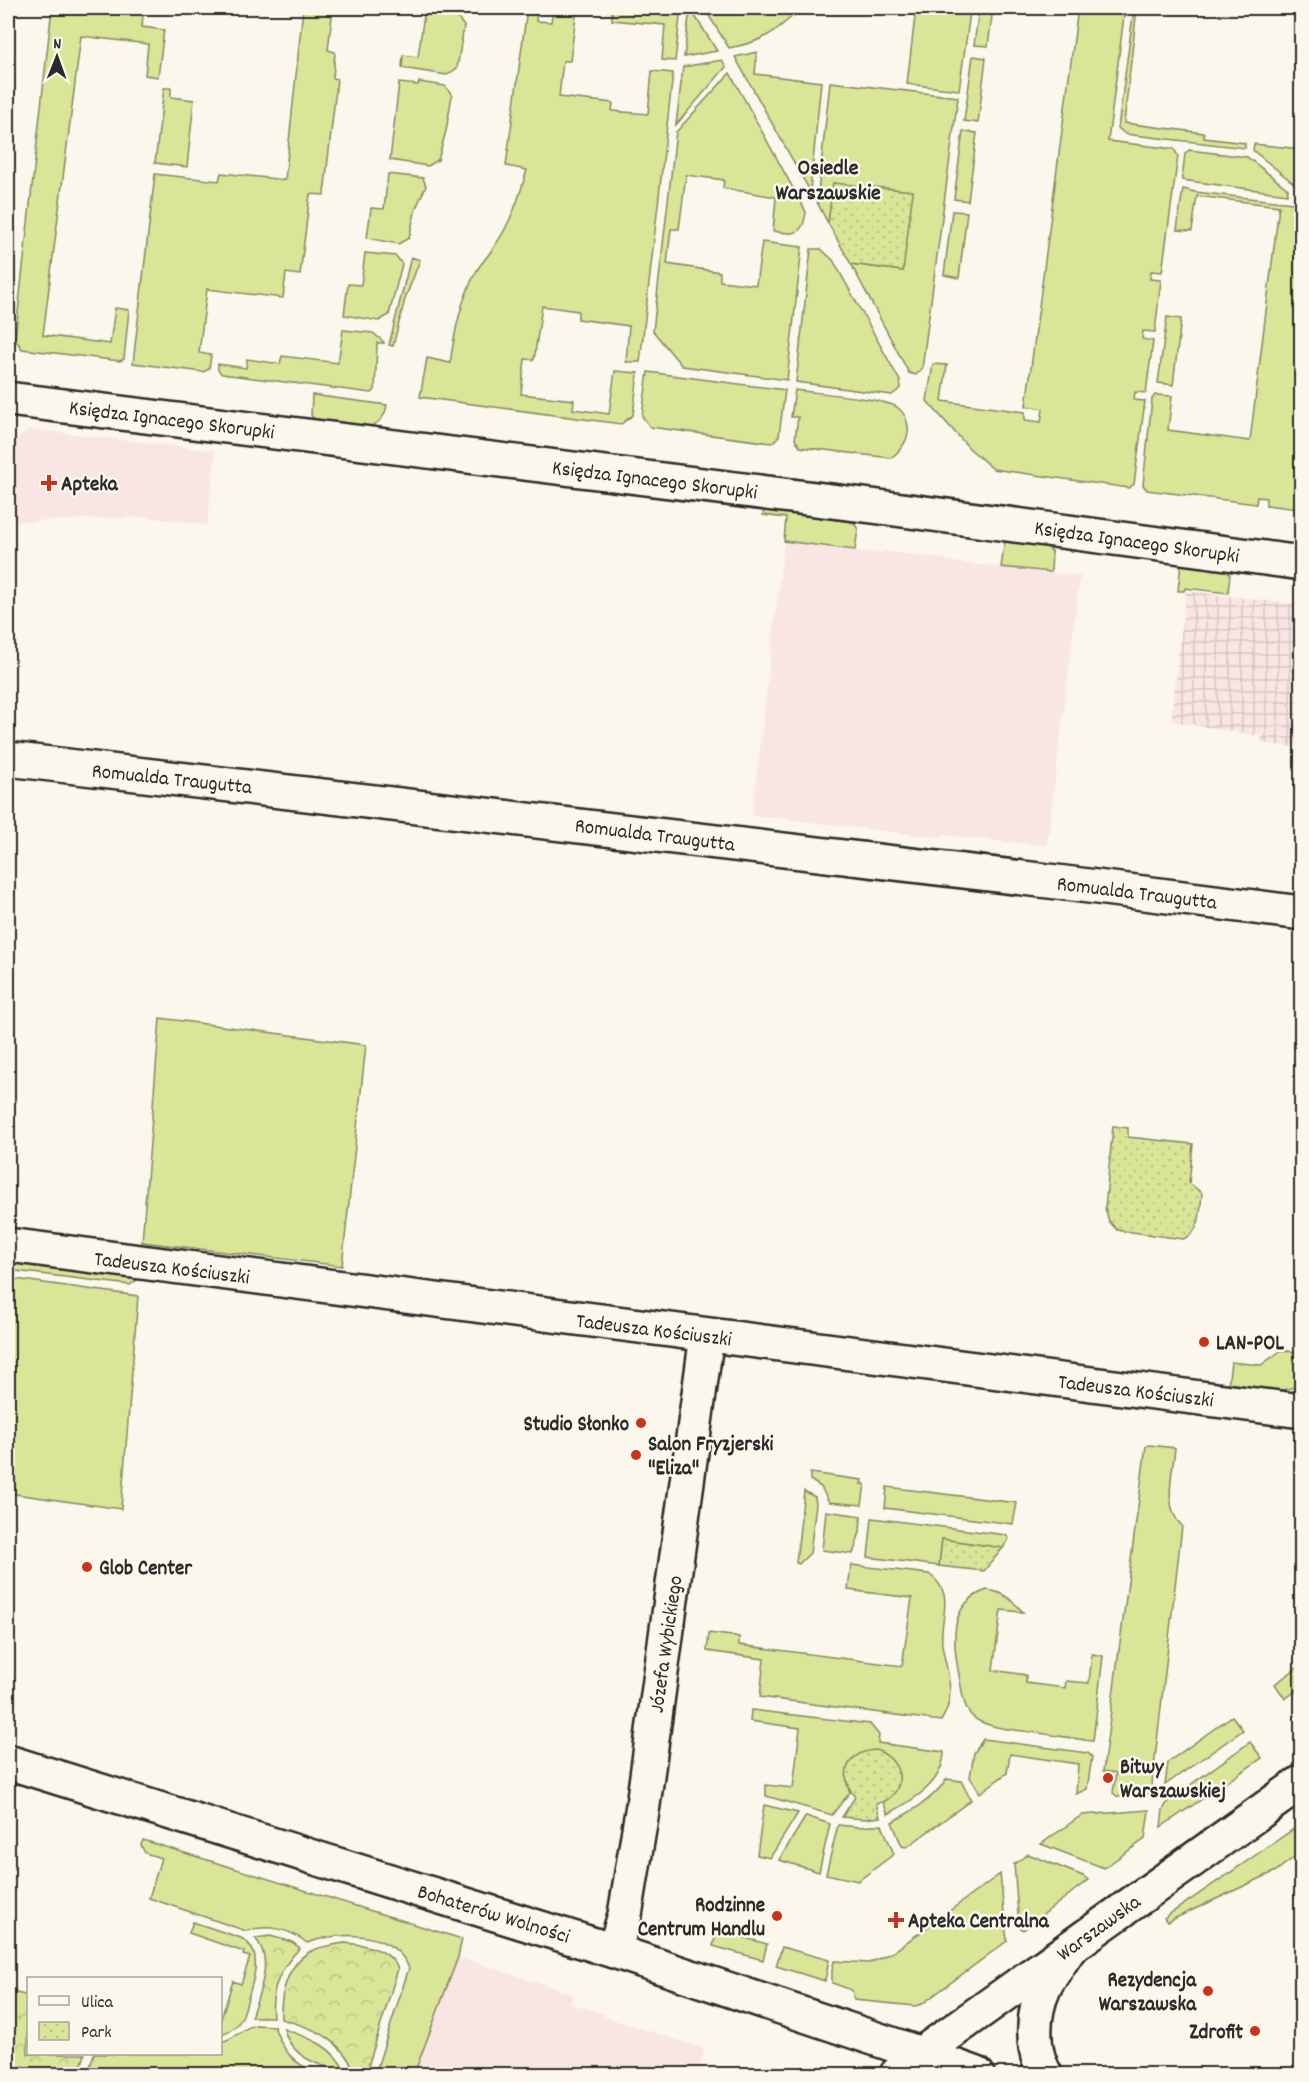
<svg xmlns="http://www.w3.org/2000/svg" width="1309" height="2082" font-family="Dekko,sans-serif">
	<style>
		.built { fill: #f9e5e3 }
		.industrial { fill: url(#industrial-grid) }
		.green { fill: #d9e597; stroke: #828861; stroke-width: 1.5 }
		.forest { fill: url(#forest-crowns); stroke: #828861; stroke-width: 1.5 }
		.park { fill: url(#park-dots); stroke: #828861; stroke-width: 1.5 }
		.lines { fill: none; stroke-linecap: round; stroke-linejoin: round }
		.minor-casing { stroke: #2b2b2b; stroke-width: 38 }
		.tertiary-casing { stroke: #2b2b2b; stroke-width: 38 }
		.minor { stroke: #fbf7ec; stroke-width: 33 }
		.tertiary { stroke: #fbf7ec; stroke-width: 33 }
		.poi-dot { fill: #c8321e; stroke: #fbf7ec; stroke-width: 2 }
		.labels { text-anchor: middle; stroke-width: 5; stroke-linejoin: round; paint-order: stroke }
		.street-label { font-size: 21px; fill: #2b2b2b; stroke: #fbf7ec }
		.poi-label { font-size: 21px; font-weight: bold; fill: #2b2b2b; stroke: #fbf7ec; text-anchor: start }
		.neighbourhood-label { font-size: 22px; font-weight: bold; fill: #2b2b2b; stroke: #fbf7ec }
	</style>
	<defs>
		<pattern id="industrial-grid" width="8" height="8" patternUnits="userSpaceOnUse" patternTransform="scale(1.5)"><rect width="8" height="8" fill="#f9e5e3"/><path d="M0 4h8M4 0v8" fill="none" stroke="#d6c5c3"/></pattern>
		<pattern id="forest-crowns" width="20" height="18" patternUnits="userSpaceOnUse" patternTransform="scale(1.5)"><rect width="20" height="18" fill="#d9e597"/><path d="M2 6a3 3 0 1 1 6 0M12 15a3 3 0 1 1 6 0" fill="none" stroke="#bac582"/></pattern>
		<pattern id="park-dots" width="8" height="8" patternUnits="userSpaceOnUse" patternTransform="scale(1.5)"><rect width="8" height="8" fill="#d9e597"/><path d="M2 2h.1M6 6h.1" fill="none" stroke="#bac582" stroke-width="1.8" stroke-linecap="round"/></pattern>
	</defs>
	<rect width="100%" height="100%" fill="#fbf7ec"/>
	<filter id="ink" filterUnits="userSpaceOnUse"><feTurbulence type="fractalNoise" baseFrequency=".0167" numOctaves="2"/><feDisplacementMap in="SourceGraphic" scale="12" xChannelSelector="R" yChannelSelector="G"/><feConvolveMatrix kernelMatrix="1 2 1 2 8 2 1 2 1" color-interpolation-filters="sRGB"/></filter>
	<g filter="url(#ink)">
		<!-- built -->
		<path class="built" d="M30,429L216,451L207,525L147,517L8,522V446Z
			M784,541L866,552L881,553L882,551L946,559V561L1080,576L1047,846L943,835L941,837L910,834L752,815Z
			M458,1957L573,1994L570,2004L605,2014L604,2017L705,2049L697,2074H414Z"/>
		<!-- industrial -->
		<path class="industrial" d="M1186,591L1301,605V748L1261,743V736L1171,721Z"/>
		<!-- green -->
		<path class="green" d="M52,8H122V12L143,14L142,27L164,30L158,77L145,75L148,44L81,36L43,335L110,344L115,308L129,310L124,359L120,361L22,349L15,339Z
			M303,8H333L328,50L335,52L333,78L337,79L324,195L310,194L300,275L286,273L283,298L207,289L199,353L211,355L209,369L203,372L133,363L155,174L219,181L221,173L285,180Z
			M527,8H537L536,21L551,22L553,8H681L675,61L662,60L665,25L612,20V11L577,8L570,61H563L559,97L613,103L612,111L648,114L652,71L673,73L640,362H626L629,326L578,319V311L542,306L534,360L525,359L521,394L574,400L573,409L609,414L615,371L638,373L633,415L621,424L420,397L427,358L450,363C455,330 461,299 477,270C482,262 489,255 494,247C511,223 519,198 527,170L506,166Z
			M690,8L717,51L684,57Z
			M704,8H738L795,14C770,36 761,42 729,48Z
			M916,8H962L970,13L959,90L907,84Z
			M979,8H993L988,46L974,45Z
			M1078,8H1125L1108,141L1174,149L1178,156L1162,272L1151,271L1150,279L1161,280L1155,332L1143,331L1142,339L1153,341L1146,393L1135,392L1134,400L1145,401L1134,484L1129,488L993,469L969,448L927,401L933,364L947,365L942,401L1025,412V420L1041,422L1043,409L1026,406Z
			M1134,8H1137L1124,123L1204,133V138L1245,143V148L1125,134L1118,128Z
			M424,14L457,17L464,26L457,68L447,75L402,68L403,55L418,57Z
			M757,52L755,74L821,82L810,191L735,57Z
			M973,56L986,58L978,123L964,121Z
			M722,60L726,67L676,125L683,67Z
			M730,73L806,212C803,236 794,235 773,231L776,197L723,188L724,180L686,175L679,229H671L667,264L720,272V281L756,285L762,242L802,247L787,380L682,366L653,331L676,132Z
			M419,82L445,86L452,95L446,131L438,160L428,166L390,160L399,83L418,85Z
			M830,82L958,97L922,369L916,375L909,373L851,264L903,271L834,183L828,223L817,202Z
			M164,88H171V97L194,100L187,167L155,163Z
			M963,131L977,133L968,201L954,199Z
			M1254,144L1301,149V189L1256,153L1253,150Z
			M1189,150L1247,157L1288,189L1287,194L1182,180L1185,154Z
			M388,174L423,178L426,186L416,208L409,238L398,244L367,238L371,208L384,209Z
			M1183,189L1195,192L1301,204L1302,506L1299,509L1266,505V498L1257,497L1256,504L1147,490L1143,485L1152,399L1155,395L1172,396L1168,430L1250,441L1279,206L1197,196L1192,231L1177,230Z
			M952,211L967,212L959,278L944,275Z
			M811,249H821L833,260L900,381L901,388L892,395L796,382Z
			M365,253L396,256L402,264L389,315L379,321L344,315L348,284L361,285Z
			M411,257L420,260L405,299L393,346L389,345Z
			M1167,317L1181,319L1173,385L1158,383Z
			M343,330L373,333L384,342V343H377L375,390L372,393L222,374L218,370V364L246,368L247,359L280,364L282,356L338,363Z
			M648,372L785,390L779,436L772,443L650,427L642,416Z
			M795,390C815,393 883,398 897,407C904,412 907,418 908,427C910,439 900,451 891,458L800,447L795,439L798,417H791Z
			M312,395L387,405C385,419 376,427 361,427L315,420L311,415Z
			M764,510L853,522L858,529L855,550L784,541L786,518L763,515Z
			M1005,540L1047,546L1052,552L1051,572L1001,567Z
			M1181,563L1226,569L1230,575L1228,593L1185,588L1184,591H1178Z
			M160,1018L366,1045L342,1266L142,1242Z
			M8,1259L141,1277L130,1285L8,1270Z
			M8,1278L138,1296L121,1509L8,1493Z
			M1282,1350L1301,1353V1385L1280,1391L1228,1386L1231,1362L1261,1365Z
			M1149,1445L1175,1448C1173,1472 1162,1507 1182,1526L1151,1793L1118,1797L1113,1793L1116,1773L1103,1771L1146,1446Z
			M810,1473L862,1480L861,1484H865L862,1505L829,1502L821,1487L810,1480Z
			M887,1487L1017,1503L1013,1524L885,1508Z
			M804,1491L815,1497L816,1504L810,1553L799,1564L796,1563Z
			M826,1511L861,1516L860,1532L853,1554L822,1550Z
			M872,1518L1006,1535L1009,1539L1003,1548L942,1539L939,1566L868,1557Z
			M851,1565L929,1574C957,1595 939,1616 942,1644C946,1672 958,1694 941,1721L760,1697L764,1659L707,1651L709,1633L739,1637V1645L902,1666L912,1598L848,1590Z
			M987,1590C1004,1592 1012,1600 1023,1612L1001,1610L993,1670L1026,1675V1683L1065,1688L1066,1681L1089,1683L1092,1654L1103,1656L1093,1741C1070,1738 1047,1734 1024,1731C1009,1729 993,1728 979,1721C964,1714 963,1696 960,1681C954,1647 945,1604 987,1590Z
			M1301,1665V1687L1285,1699L1275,1684Z
			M751,1710L870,1724L879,1735L878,1743L944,1752C943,1784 913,1800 888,1814L883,1802L888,1799L855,1757C846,1767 844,1779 850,1792L832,1815L766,1796V1785L793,1788L800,1728L750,1721Z
			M1232,1716L1243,1730L1165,1785L1168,1762Z
			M983,1739L1088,1753L1092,1757L1087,1789L1076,1794L1078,1764L1010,1754L1007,1773L980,1793L970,1777L974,1753Z
			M1250,1742L1262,1758L1161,1827L1163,1810L1168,1801Z
			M947,1779L961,1781L971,1800L907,1847L902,1846L892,1822C914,1810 932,1800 947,1779Z
			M764,1805L798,1813L770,1858L757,1855Z
			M1149,1810L1145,1839L1104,1868L1041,1844L1082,1815Z
			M806,1816L830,1824L819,1872L779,1860Z
			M1301,1824V1852L1276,1871L1167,1922L1164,1918Z
			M838,1825L858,1827L882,1825L894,1854L858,1881L826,1874Z
			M143,1840L462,1939L458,1957L414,2074H375L409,1968C393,1930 340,1931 307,1943C290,1929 268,1924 246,1931L149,1898L161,1858L145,1853L141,1845Z
			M1028,1854L1083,1876L1088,1880L1023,1930L1019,1926L1014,1864Z
			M1000,1874L1007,1941L922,2004L915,2006L854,2000L852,1990L832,1983V1970L834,1961L869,1963L893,1952Z
			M193,1922L241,1938C264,1951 254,1978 248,1998C246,2005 244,2015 240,2021C236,2028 228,2032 221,2034V2019L233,1981L241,1984L250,1957L243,1955L244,1952L189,1933Z
			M717,1930L767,1944L763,1960L713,1946Z
			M782,1947L829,1960L825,1981L776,1966Z
			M255,2025L274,2026C283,2052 293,2063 318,2074H88L94,2054H220L221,2042C235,2039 244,2027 255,2025Z
			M284,2029C310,2038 334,2046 346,2073C320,2066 291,2058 284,2029Z"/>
		<!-- forest -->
		<path class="forest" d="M270,1936L292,1942L300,1948C281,1967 270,1991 273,2017H251C259,1993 275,1960 255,1938Z
			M344,1943C363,1944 390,1948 398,1969L367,2070L355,2072C340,2038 315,2028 281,2019C280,1995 287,1964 311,1951C321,1946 333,1945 344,1943Z
			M8,1986L17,1993L28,1996V2054H85L79,2074H8Z"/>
		<!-- park -->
		<path class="park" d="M833,183L913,191L903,271L851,264L828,223Z
			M1113,1126L1128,1128V1137L1193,1144L1189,1183L1202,1193C1200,1209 1202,1233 1183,1239L1117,1230L1109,1221L1105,1208Z
			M942,1539L1003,1548L984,1571L939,1566Z
			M876,1750C906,1761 908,1796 876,1804L880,1817L864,1819L842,1817L855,1797C837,1775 848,1751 876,1750Z"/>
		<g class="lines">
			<defs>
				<path id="minor" d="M8,399L872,506L1302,563
					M8,759L1057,882L1302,913
					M8,1245L1302,1411
					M614,1951L625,1915L643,1805L707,1335
					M921,2054L977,2074
					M1045,2074C1031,2049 1032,2014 1044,1988C1050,1975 1061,1962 1069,1949"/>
				<path id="tertiary" d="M8,1762L614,1951L921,2054
					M897,2074L921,2054L1302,1782"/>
			</defs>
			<!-- minor casing -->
			<use href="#minor" class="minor-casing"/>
			<!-- tertiary casing -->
			<use href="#tertiary" class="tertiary-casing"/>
			<!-- minor -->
			<use href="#minor" class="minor"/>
			<!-- tertiary -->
			<use href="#tertiary" class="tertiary"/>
		</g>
	</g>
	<!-- markers -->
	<g class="poi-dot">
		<path d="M46 474h6v6h6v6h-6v6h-6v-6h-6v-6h6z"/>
		<circle cx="1204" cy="1342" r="6"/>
		<circle cx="641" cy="1423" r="6"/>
		<circle cx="636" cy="1455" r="6"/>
		<circle cx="87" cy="1567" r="6"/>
		<circle cx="1108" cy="1778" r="6"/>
		<circle cx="777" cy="1916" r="6"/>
		<path d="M893 1911h6v6h6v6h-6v6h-6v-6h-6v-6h6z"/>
		<circle cx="1208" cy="1991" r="6"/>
		<circle cx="1255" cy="2031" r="6"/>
	</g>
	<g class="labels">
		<!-- street labels -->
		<g class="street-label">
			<text transform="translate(172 419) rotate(7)" y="7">Księdza Ignacego Skorupki</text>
			<text transform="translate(655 479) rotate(7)" y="7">Księdza Ignacego Skorupki</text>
			<text transform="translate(1137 541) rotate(8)" y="7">Księdza Ignacego Skorupki</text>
			<text transform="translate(172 778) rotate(6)" y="7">Romualda Traugutta</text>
			<text transform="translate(655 834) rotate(7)" y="7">Romualda Traugutta</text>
			<text transform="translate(1137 892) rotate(7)" y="7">Romualda Traugutta</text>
			<text transform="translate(172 1267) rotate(7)" y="7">Tadeusza Kościuszki</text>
			<text transform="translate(654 1329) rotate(7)" y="7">Tadeusza Kościuszki</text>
			<text transform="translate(1136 1390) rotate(7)" y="7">Tadeusza Kościuszki</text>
			<text transform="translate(665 1644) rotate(-82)" y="7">Józefa Wybickiego</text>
			<text transform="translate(494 1913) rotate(17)" y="7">Bohaterów Wolności</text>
			<text transform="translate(1098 1927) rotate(-36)" y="7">Warszawska</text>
		</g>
		<!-- poi labels -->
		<g class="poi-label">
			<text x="61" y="490">Apteka</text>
			<text x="1216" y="1349">LAN-POL</text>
			<text x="629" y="1430" text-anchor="end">Studio Słonko</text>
			<text x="648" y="1450">Salon Fryzjerski<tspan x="648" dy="24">"Eliza"</tspan></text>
			<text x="99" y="1574">Glob Center</text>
			<text x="1120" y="1773">Bitwy<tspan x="1120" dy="24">Warszawskiej</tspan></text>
			<text x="765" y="1911" text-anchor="end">Rodzinne<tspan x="765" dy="24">Centrum Handlu</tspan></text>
			<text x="908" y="1927">Apteka Centralna</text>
			<text x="1196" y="1986" text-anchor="end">Rezydencja<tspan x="1196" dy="24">Warszawska</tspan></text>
			<text x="1243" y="2038" text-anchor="end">Zdrofit</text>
		</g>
		<!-- neighbourhood labels -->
		<g class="neighbourhood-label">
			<text x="828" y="174">Osiedle<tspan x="828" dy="25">Warszawskie</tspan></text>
		</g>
	</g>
	<!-- margin -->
	<rect width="1309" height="2082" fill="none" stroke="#fbf7ec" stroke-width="30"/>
	<rect x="15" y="15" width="1279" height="2052" fill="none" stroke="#2b2b2b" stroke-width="2" filter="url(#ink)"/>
	<!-- legend -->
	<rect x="27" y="1977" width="195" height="78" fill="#fbf7ec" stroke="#a8a59f" stroke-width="1.5"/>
	<rect x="39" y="1996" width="30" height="9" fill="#fbf7ec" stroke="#a8a59f" stroke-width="1.5"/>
	<text x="81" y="2007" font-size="18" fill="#2b2b2b">Ulica</text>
	<rect x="39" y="2022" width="30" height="18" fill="url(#park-dots)" stroke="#a8a59f" stroke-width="1.5"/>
	<text x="81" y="2037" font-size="18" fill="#2b2b2b">Park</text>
	<!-- north arrow -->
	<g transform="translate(57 57) rotate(1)" stroke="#fbf7ec" stroke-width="4.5" paint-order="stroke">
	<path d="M0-4.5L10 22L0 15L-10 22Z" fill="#2b2b2b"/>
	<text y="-9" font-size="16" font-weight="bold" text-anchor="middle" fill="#2b2b2b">N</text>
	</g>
</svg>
